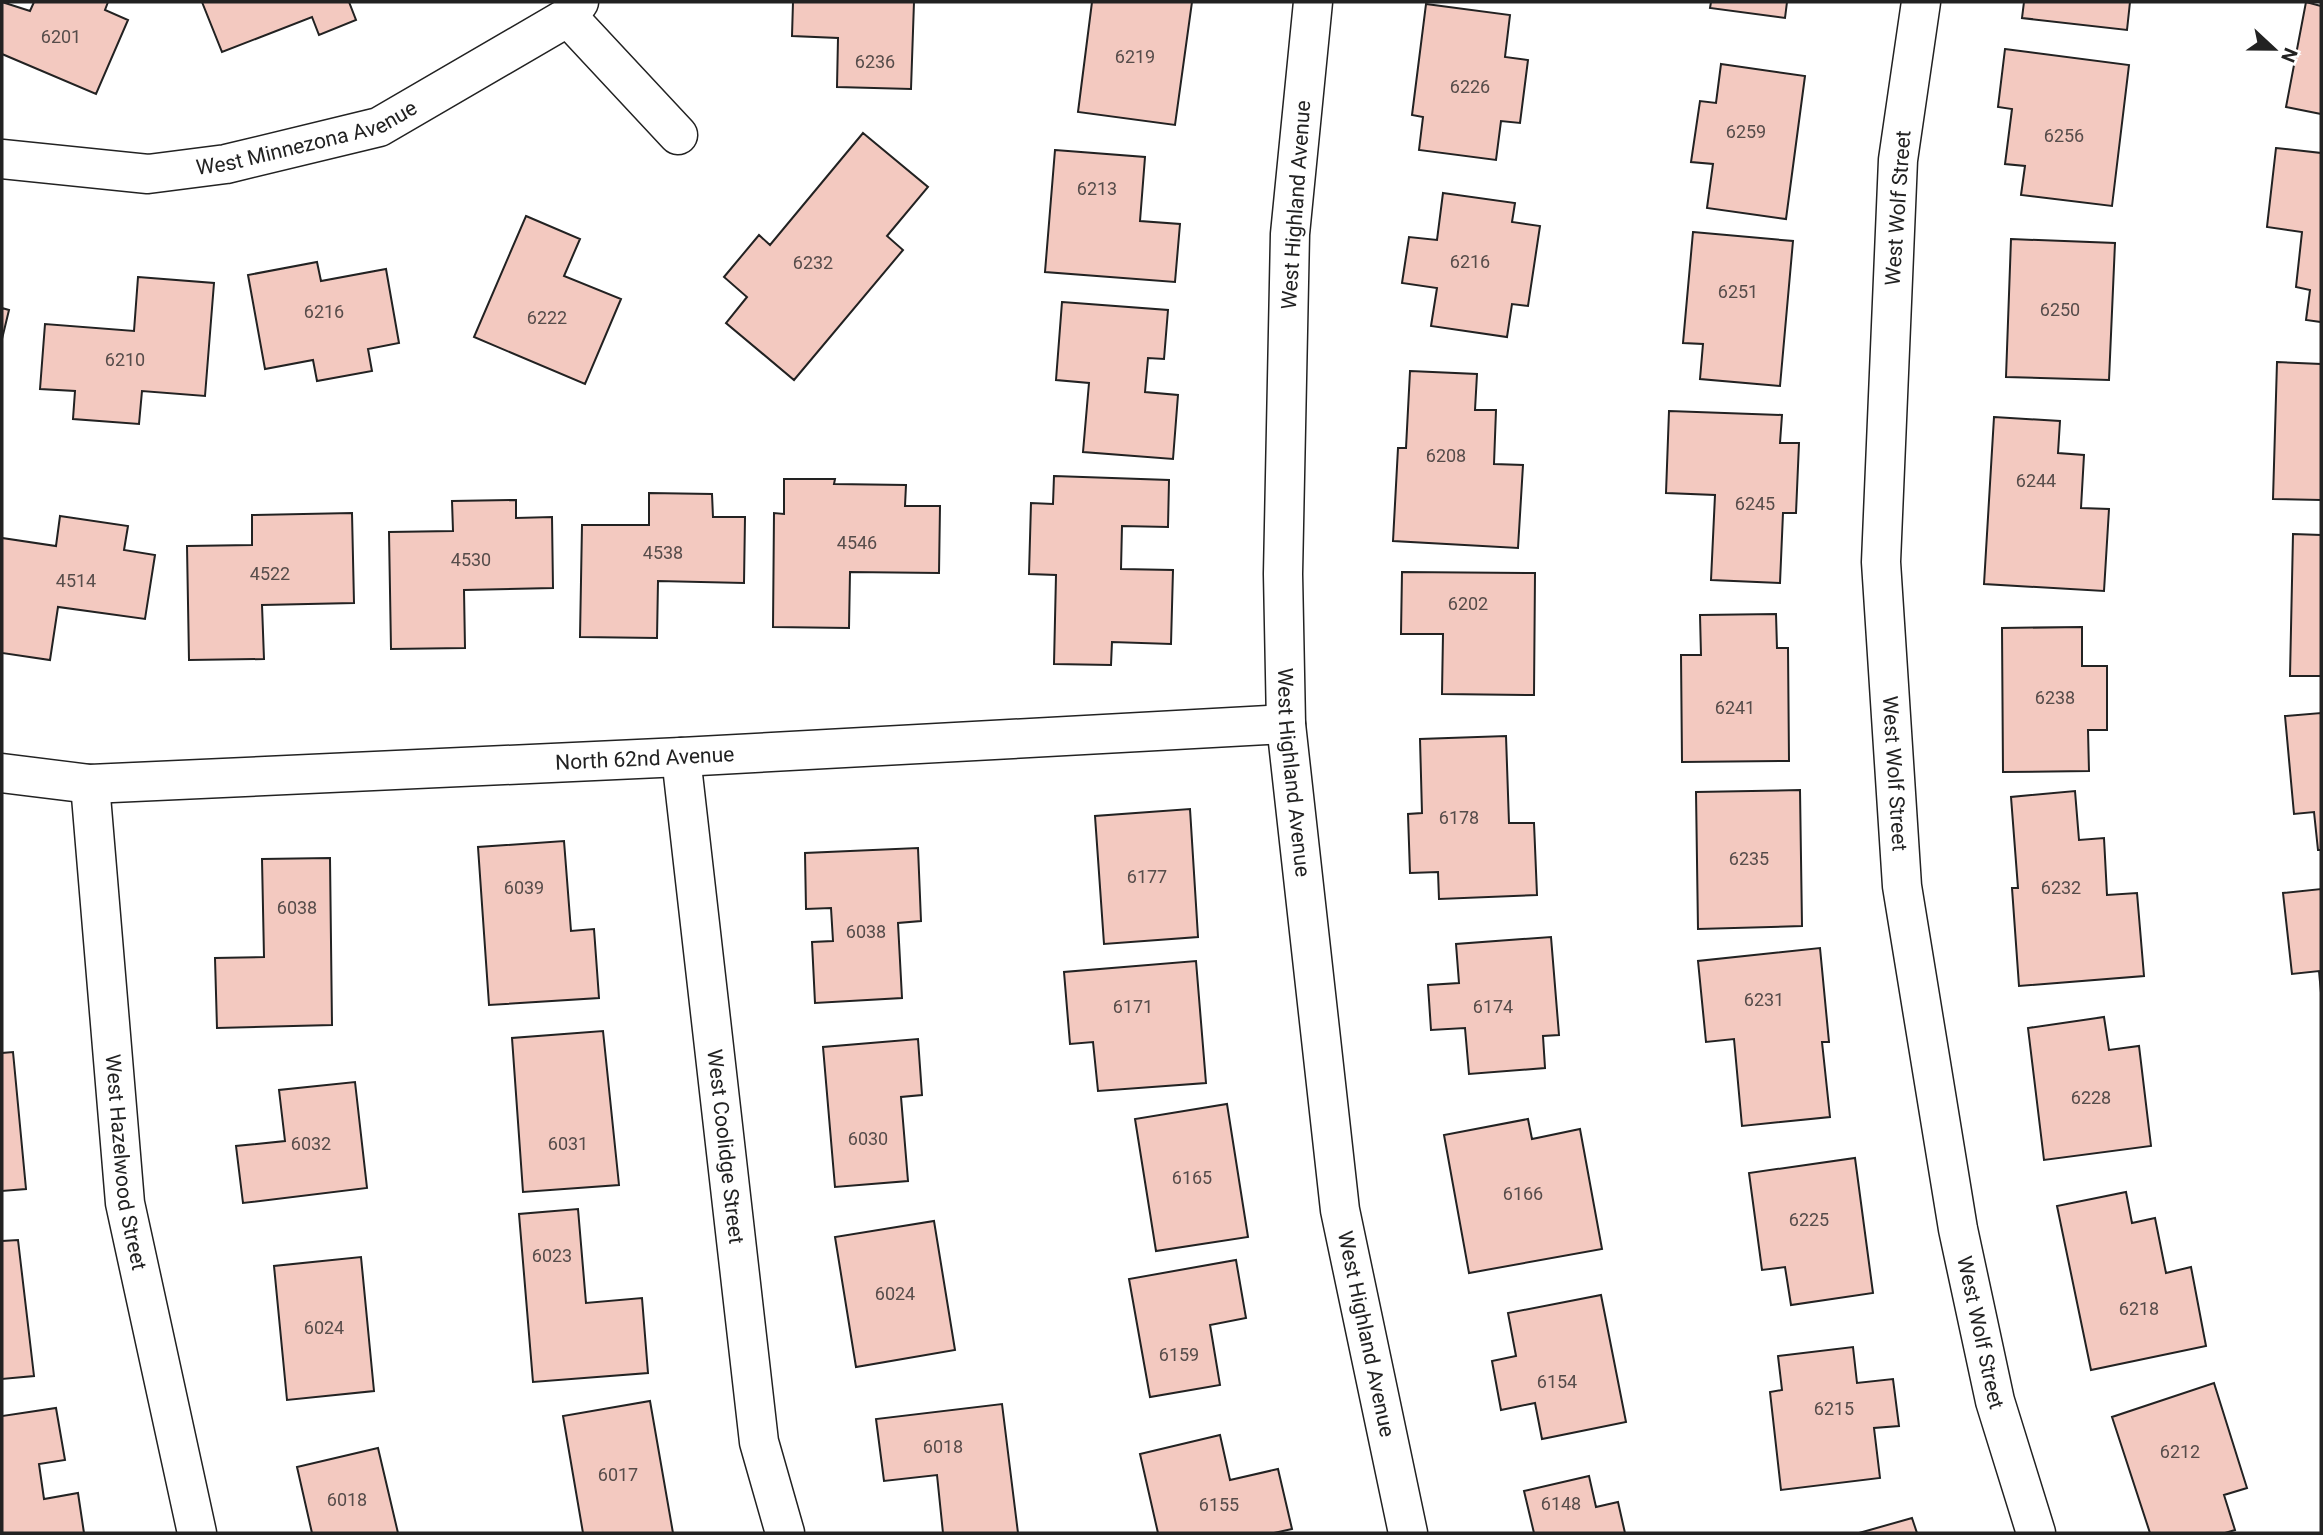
<svg xmlns="http://www.w3.org/2000/svg" width="2323" height="1535" font-family="Roboto,sans-serif">
	<style>
		.building { fill: #f3c9c0; stroke: #222; stroke-width: 2 }
		.lines { fill: none; stroke-linecap: round; stroke-linejoin: round }
		.street-casing { stroke: #222; stroke-width: 41 }
		.street { stroke: #fff; stroke-width: 38 }
		.labels { text-anchor: middle; stroke-width: 5; stroke-linejoin: round; paint-order: stroke }
		.number-label { font-size: 18px; fill: #564c4a }
		.street-label { font-size: 21px; fill: #222; stroke: #fff }
	</style>
	<rect width="100%" height="100%" fill="#fff"/>
	<!-- building -->
	<path class="building" d="M2,2L30,11L34,2H108L105,10L128,20L96,94L2,54Z
		M202,2H349L356,20L319,35L312,17L222,52Z
		M793,2H914L911,89L837,87L838,38L792,36Z
		M1092,2H1192L1175,125L1078,112Z
		M1711,2H1787L1785,18L1710,8Z
		M2024,2H2130L2127,30L2022,18Z
		M2306,2L2321,6V114L2286,107Z
		M1426,4L1510,15L1505,57L1528,60L1520,123L1501,121L1496,160L1419,150L1423,117L1412,115Z
		M2005,49L2129,65L2112,206L2021,195L2025,166L2005,164L2012,109L1998,107Z
		M1721,64L1805,76L1786,219L1707,208L1713,164L1691,162L1700,101L1716,103Z
		M863,133L928,187L887,236L903,250L794,380L726,323L747,297L724,277L759,235L770,245Z
		M2276,148L2321,153V322L2306,320L2310,290L2296,287L2302,232L2267,227Z
		M1055,150L1145,157L1140,221L1180,224L1175,282L1045,272Z
		M1443,193L1515,203L1512,222L1540,226L1528,306L1512,304L1507,337L1431,326L1437,288L1402,283L1409,237L1437,240Z
		M526,216L580,239L564,276L621,299L585,384L474,337Z
		M1693,232L1793,241L1780,386L1700,379L1703,344L1683,343Z
		M2011,239L2115,243L2109,380L2006,377Z
		M317,262L321,281L386,269L399,343L368,349L372,371L317,381L313,360L265,369L248,275Z
		M138,277L214,283L205,396L142,391L139,424L73,419L75,391L40,389L45,324L134,331Z
		M1062,302L1168,310L1164,359L1148,358L1145,392L1178,395L1173,459L1083,452L1089,383L1056,380Z
		M2,308L9,310L2,339Z
		M2277,362L2321,364V500L2273,499Z
		M1410,371L1477,374L1475,410H1496L1494,464L1523,465L1518,548L1393,541L1398,448H1406Z
		M1669,411L1782,415L1780,443H1799L1796,513H1783L1780,583L1711,580L1715,495L1666,493Z
		M1994,417L2060,421L2058,453L2084,455L2081,508L2109,509L2104,591L1984,584Z
		M1054,476L1169,480L1168,527L1122,526L1121,569L1173,570L1171,644L1112,642L1111,665L1054,664L1056,575L1029,574L1031,503L1053,504Z
		M784,479H835L834,484L906,485L905,506H940L939,573L850,572L849,628L773,627L774,513L784,514Z
		M649,493L712,494L713,517H745L744,583L658,581L657,638L580,637L582,525H649Z
		M516,500V518L552,517L553,588L464,590L465,648L391,649L389,532L453,531L452,501Z
		M352,513L354,603L262,605L264,659L189,660L187,546L252,545V515Z
		M60,516L128,526L124,550L155,555L145,619L58,607L50,660L2,653V538L56,546Z
		M2293,534L2321,535V676H2290Z
		M1402,572L1535,573L1534,695L1442,694L1443,634H1401Z
		M1776,614L1777,648H1788L1789,761L1682,762L1681,655H1701L1700,615Z
		M2082,627V666H2107V730H2088L2089,771L2003,772L2002,628Z
		M2321,713V850H2318L2314,812L2294,814L2285,716Z
		M1506,736L1509,823H1534L1537,895L1439,899L1438,872L1410,873L1408,814L1422,813L1420,739Z
		M1800,790L1802,926L1698,929L1696,792Z
		M2075,791L2079,840L2104,838L2107,895L2137,893L2144,976L2019,986L2012,888H2018L2011,797Z
		M1190,809L1198,937L1104,944L1095,816Z
		M564,841L571,931L594,929L599,998L489,1005L478,847Z
		M918,848L921,921L898,923L902,998L815,1003L812,942L833,941L831,908L806,909L805,853Z
		M330,858L332,1025L217,1028L215,958L264,957L262,859Z
		M2321,889V993L2319,971L2292,974L2283,893Z
		M1551,937L1559,1035L1543,1036L1545,1068L1469,1074L1465,1028L1431,1030L1428,985L1459,983L1456,944Z
		M1820,948L1829,1042H1822L1830,1117L1742,1126L1734,1039L1706,1042L1698,961Z
		M1196,961L1206,1083L1098,1091L1093,1042L1070,1044L1064,972Z
		M2104,1017L2109,1050L2139,1046L2151,1146L2044,1160L2028,1028Z
		M603,1031L619,1185L523,1192L512,1038Z
		M918,1039L922,1095L901,1097L908,1181L835,1187L823,1047Z
		M13,1052L26,1189L2,1191V1053Z
		M355,1082L367,1188L243,1203L236,1146L285,1141L279,1090Z
		M1227,1104L1248,1237L1156,1251L1135,1119Z
		M1528,1119L1532,1139L1580,1129L1602,1249L1469,1273L1444,1135Z
		M1855,1158L1873,1293L1791,1305L1785,1267L1762,1270L1749,1173Z
		M2126,1192L2132,1223L2155,1218L2166,1273L2191,1267L2206,1346L2091,1370L2057,1206Z
		M578,1209L586,1303L642,1298L648,1373L533,1382L519,1214Z
		M934,1221L955,1350L856,1367L835,1237Z
		M18,1240L34,1376L2,1379V1241Z
		M361,1257L374,1391L287,1400L274,1266Z
		M1236,1260L1246,1318L1210,1325L1220,1385L1150,1397L1129,1279Z
		M1601,1295L1626,1422L1542,1439L1535,1403L1501,1410L1492,1361L1516,1356L1508,1313Z
		M1853,1347L1857,1383L1893,1379L1899,1426L1874,1428L1880,1478L1781,1490L1770,1392L1782,1390L1778,1356Z
		M2214,1383L2247,1488L2224,1495L2235,1530L2225,1533H2150L2112,1417Z
		M650,1401L673,1533H583L563,1416Z
		M1002,1404L1018,1533H943L937,1475L884,1481L876,1419Z
		M56,1408L65,1460L39,1464L44,1499L78,1493L84,1533H2V1416Z
		M1220,1435L1230,1480L1278,1469L1292,1529L1274,1533H1158L1140,1454Z
		M378,1448L398,1533H312L297,1467Z
		M1589,1476L1596,1507L1618,1502L1625,1533H1534L1524,1491Z
		M1912,1518L1917,1533H1859Z"/>
	<g class="lines">
		<defs>
			<g id="street">
				<path id="s1" d="M1313,2L1290,234L1283,574L1286,724L1340,1210L1408,1533"/>
				<path id="s2" d="M1921,2L1898,160L1881,562L1902,886L1958,1229L1995,1401L2036,1533"/>
				<path d="M568,17L678,135"/>
				<path id="s3" d="M2,159L148,174L226,164L379,127L568,17L579,2"/>
				<path id="s4" d="M681,757L759,1442L785,1533"/>
				<path id="s5" d="M2,773L90,784L681,757L1286,724"/>
				<path id="s6" d="M90,784L125,1203L197,1533"/>
			</g>
		</defs>
		<!-- street casing -->
		<use href="#street" class="street-casing"/>
		<!-- street -->
		<use href="#street" class="street"/>
	</g>
	<g class="labels">
		<!-- number labels -->
		<g class="number-label">
			<text x="61" y="43">6201</text>
			<text x="1135" y="63">6219</text>
			<text x="875" y="68">6236</text>
			<text x="1470" y="93">6226</text>
			<text x="1746" y="138">6259</text>
			<text x="2064" y="142">6256</text>
			<text x="1097" y="195">6213</text>
			<text x="1470" y="268">6216</text>
			<text x="813" y="269">6232</text>
			<text x="1738" y="298">6251</text>
			<text x="2060" y="316">6250</text>
			<text x="324" y="318">6216</text>
			<text x="547" y="324">6222</text>
			<text x="125" y="366">6210</text>
			<text x="1446" y="462">6208</text>
			<text x="2036" y="487">6244</text>
			<text x="1755" y="510">6245</text>
			<text x="857" y="549">4546</text>
			<text x="663" y="559">4538</text>
			<text x="471" y="566">4530</text>
			<text x="270" y="580">4522</text>
			<text x="76" y="587">4514</text>
			<text x="1468" y="610">6202</text>
			<text x="2055" y="704">6238</text>
			<text x="1735" y="714">6241</text>
			<text x="1459" y="824">6178</text>
			<text x="1749" y="865">6235</text>
			<text x="1147" y="883">6177</text>
			<text x="524" y="894">6039</text>
			<text x="2061" y="894">6232</text>
			<text x="297" y="914">6038</text>
			<text x="866" y="938">6038</text>
			<text x="1764" y="1006">6231</text>
			<text x="1133" y="1013">6171</text>
			<text x="1493" y="1013">6174</text>
			<text x="2091" y="1104">6228</text>
			<text x="868" y="1145">6030</text>
			<text x="311" y="1150">6032</text>
			<text x="568" y="1150">6031</text>
			<text x="1192" y="1184">6165</text>
			<text x="1523" y="1200">6166</text>
			<text x="1809" y="1226">6225</text>
			<text x="552" y="1262">6023</text>
			<text x="895" y="1300">6024</text>
			<text x="2139" y="1315">6218</text>
			<text x="324" y="1334">6024</text>
			<text x="1179" y="1361">6159</text>
			<text x="1557" y="1388">6154</text>
			<text x="1834" y="1415">6215</text>
			<text x="943" y="1453">6018</text>
			<text x="2180" y="1458">6212</text>
			<text x="618" y="1481">6017</text>
			<text x="347" y="1506">6018</text>
			<text x="1561" y="1510">6148</text>
			<text x="1219" y="1511">6155</text>
		</g>
		<!-- street labels -->
		<g class="street-label">
			<text dy="7" stroke="none"><textPath href="#s3" startOffset="310">West Minnezona Avenue</textPath></text>
			<text transform="translate(1296 205) rotate(-86)" y="7">West Highland Avenue</text>
			<text transform="translate(1898 208) rotate(-86)" y="7">West Wolf Street</text>
			<text dy="7" stroke="none"><textPath href="#s5" startOffset="644">North 62nd Avenue</textPath></text>
			<text dy="7" stroke="none"><textPath href="#s1" startOffset="772">West Highland Avenue</textPath></text>
			<text dy="7" stroke="none"><textPath href="#s2" startOffset="774">West Wolf Street</textPath></text>
			<text dy="7" stroke="none"><textPath href="#s4" startOffset="392">West Coolidge Street</textPath></text>
			<text dy="7" stroke="none"><textPath href="#s6" startOffset="380">West Hazelwood Street</textPath></text>
			<text dy="7" stroke="none"><textPath href="#s1" startOffset="1339">West Highland Avenue</textPath></text>
			<text dy="7" stroke="none"><textPath href="#s2" startOffset="1340">West Wolf Street</textPath></text>
		</g>
	</g>
	<!-- border -->
	<rect width="2323" height="1535" fill="none" stroke="#222222" stroke-width="7"/>
	<!-- north arrow -->
	<g transform="translate(2274 49) rotate(112)" stroke="#ffffff" stroke-width="5" paint-order="stroke">
	<path d="M0-5L12 26L0 18L-12 26Z" fill="#222222"/>
	<text y="-10" font-size="19" font-weight="bold" text-anchor="middle" fill="#222222">N</text>
	</g>
</svg>
